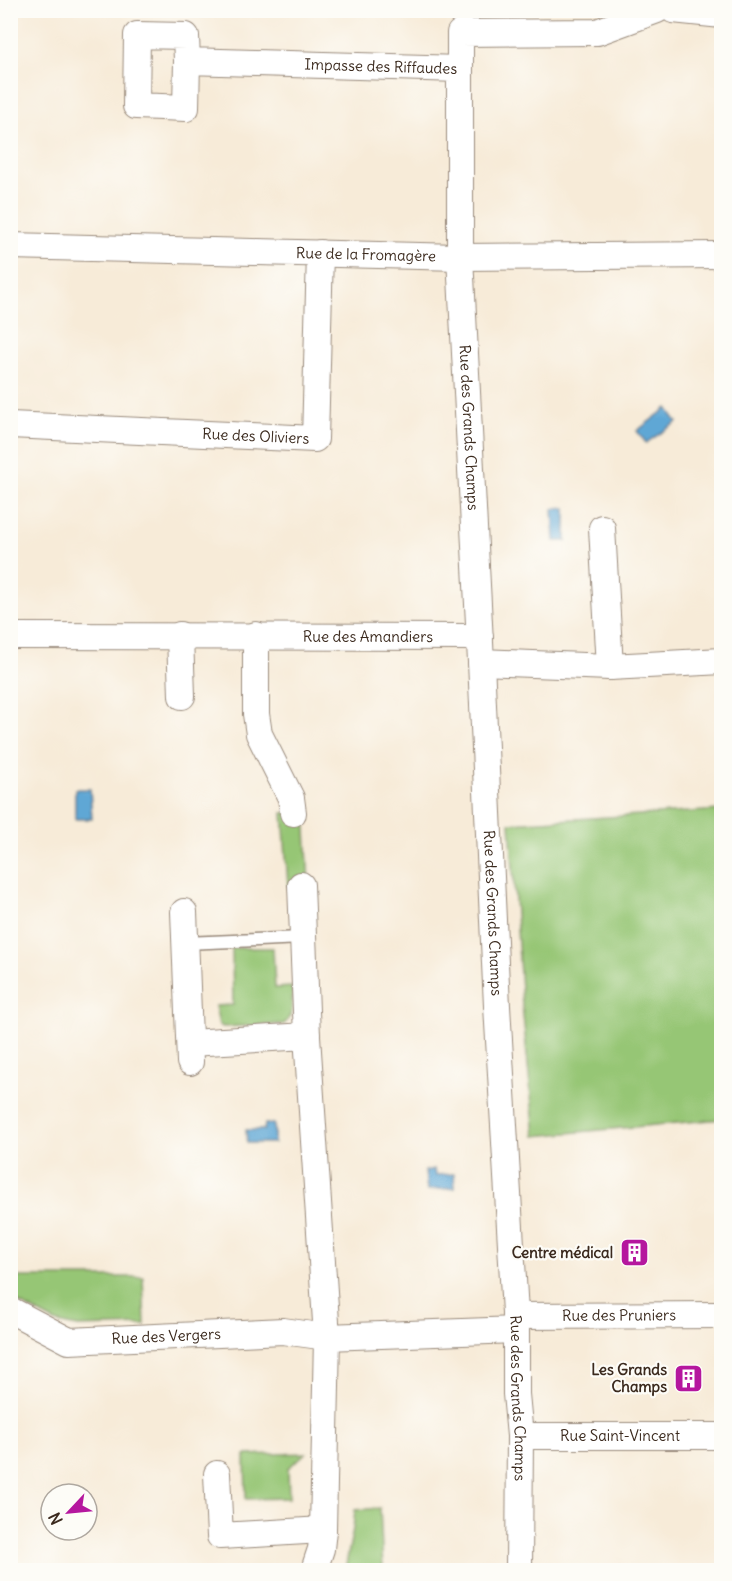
<svg xmlns="http://www.w3.org/2000/svg" width="732" height="1581" font-family="Delius,sans-serif">
	<style>
		.green { fill: #96c675; stroke: #68784a; stroke-width: 1.5 }
		.water { fill: #5fa7d5; stroke: #4d687a; stroke-width: 1.5 }
		.lines { fill: none; stroke-linecap: round; stroke-linejoin: round }
		.service-casing { stroke: #998a7b; stroke-width: 15 }
		.minor-casing { stroke: #998a7b; stroke-width: 28 }
		.service { stroke: #fff; stroke-width: 12 }
		.minor { stroke: #fff; stroke-width: 26 }
		.labels { text-anchor: middle; stroke-width: 4.5; stroke-linejoin: round; paint-order: stroke }
		.street-label { font-size: 15px; fill: #3b2a1e; stroke: #fdfcf7 }
		.poi-label { font-size: 15px; font-weight: bold; fill: #3b2a1e; stroke: #fdfcf7; text-anchor: end }
	</style>
	<rect width="100%" height="100%" fill="#fdfcf7"/>
	<filter id="ink" filterUnits="userSpaceOnUse"><feTurbulence type="fractalNoise" baseFrequency=".0167" numOctaves="2"/><feDisplacementMap in="SourceGraphic" scale="12" xChannelSelector="R" yChannelSelector="G"/><feConvolveMatrix kernelMatrix="1 2 1 2 8 2 1 2 1" color-interpolation-filters="sRGB"/></filter>
	<filter id="wash" filterUnits="userSpaceOnUse"><feTurbulence type="fractalNoise" baseFrequency=".008" numOctaves="4" result="noise"/><feDisplacementMap in="SourceGraphic" scale="24" xChannelSelector="R" yChannelSelector="G"/><feGaussianBlur stdDeviation="1.35" result="paint"/><feColorMatrix in="noise" values="0 0 0 0 0 0 0 0 0 0 0 0 0 0 0 0 0 1.4 0 .05"/><feComposite in="paint" operator="in"/></filter>
	<g filter="url(#wash)">
		<rect width="100%" height="100%" fill="#f7ebd8"/>
		<!-- green -->
		<path class="green" d="M721,810V1119L535,1136L522,1005L510,823Z
			M305,812L309,884L288,886L283,813Z
			M232,948H273L275,988L292,987C292,1001 295,1014 284,1024L223,1027L219,1025L215,1006L233,1005Z
			M10,1277H143L145,1325L78,1327L67,1325L55,1322L11,1299Z
			M306,1453L288,1468L289,1498L246,1499L245,1455Z
			M380,1508L383,1570H345L353,1529L355,1510Z"/>
		<!-- water -->
		<path class="water" d="M667,408L677,422L646,443L637,431Z
			M566,508V541H555L553,509Z
			M75,789H90L92,819H75Z
			M265,1124H274V1143H247L246,1130H264Z
			M434,1169L435,1175L454,1174L455,1188L427,1190L425,1171Z"/>
	</g>
	<g filter="url(#ink)">
		<g class="lines">
			<defs>
				<path id="service" d="M185,943L303,938"/>
				<g id="minor">
					<path d="M673,10L722,15"/>
					<path id="s1" d="M187,61L186,108L136,106L137,35L186,36L187,61L460,69V257L481,662L497,1006L516,1330V1394L520,1436L519,1570"/>
					<path d="M460,69V33L597,32L657,10"/>
					<path id="s2" d="M10,246L460,257L722,255"/>
					<path id="s3" d="M10,425L315,439L320,253"/>
					<path d="M602,528L610,667"/>
					<path d="M180,635L182,696"/>
					<path d="M256,635V714L259,734L291,798L293,813"/>
					<path id="s4" d="M10,636L480,637"/>
					<path d="M481,662L610,667L722,661"/>
					<path d="M301,885L307,1036L327,1337L323,1530L321,1549L314,1570"/>
					<path d="M184,912L190,1062"/>
					<path d="M190,1043L307,1036"/>
					<path id="s5" d="M10,1310L69,1341L283,1331L327,1337L516,1330"/>
					<path id="s6" d="M515,1316L722,1315"/>
					<path id="s7" d="M520,1436H722"/>
					<path d="M217,1474L220,1536L323,1530"/>
				</g>
			</defs>
			<!-- service casing -->
			<use href="#service" class="service-casing"/>
			<!-- minor casing -->
			<use href="#minor" class="minor-casing"/>
			<!-- service -->
			<use href="#service" class="service"/>
			<!-- minor -->
			<use href="#minor" class="minor"/>
		</g>
	</g>
	<!-- icons -->
	<defs>
		<symbol id="building-square" viewBox="-11 -11 22 22"><rect x="-9" y="-9" width="18" height="18" rx="4" fill="#b5179e" stroke="#fdfcf7"/><path d="M-4-6H4V6H1V3H-1V6H-4ZM-2.5-4.3h1.7v1.8h-1.7ZM.8-4.3h1.7v1.8H.8ZM-2.5-1h1.7V.8h-1.7ZM.8-1h1.7V.8H.8Z" fill="#fff"/></symbol>
	</defs>
	<g fill-rule="evenodd">
		<use href="#building-square" x="618" y="1236" width="33" height="33"/>
		<use href="#building-square" x="672" y="1362" width="33" height="33"/>
	</g>
	<g class="labels">
		<!-- street labels -->
		<g class="street-label">
			<text dy="5" stroke="none"><textPath href="#s1" startOffset="436">Impasse des Riffaudes</textPath></text>
			<text dy="5" stroke="none"><textPath href="#s2" startOffset="356">Rue de la Fromagère</textPath></text>
			<text dy="5" stroke="none"><textPath href="#s1" startOffset="874">Rue des Grands Champs</textPath></text>
			<text dy="5" stroke="none"><textPath href="#s3" startOffset="246">Rue des Oliviers</textPath></text>
			<text dy="5" stroke="none"><textPath href="#s4" startOffset="358">Rue des Amandiers</textPath></text>
			<text dy="5" stroke="none"><textPath href="#s1" startOffset="1360">Rue des Grands Champs</textPath></text>
			<text dy="5" stroke="none"><textPath href="#s6" startOffset="104">Rue des Pruniers</textPath></text>
			<text dy="5" stroke="none"><textPath href="#s5" startOffset="164">Rue des Vergers</textPath></text>
			<text dy="5" stroke="none"><textPath href="#s1" startOffset="1846">Rue des Grands Champs</textPath></text>
			<text dy="5" stroke="none"><textPath href="#s7" startOffset="100">Rue Saint-Vincent</textPath></text>
		</g>
		<!-- poi labels -->
		<g class="poi-label">
			<text x="613" y="1258">Centre médical</text>
			<text x="667" y="1375">Les Grands<tspan x="667" dy="17">Champs</tspan></text>
		</g>
	</g>
	<!-- margin -->
	<rect width="732" height="1581" fill="none" stroke="#fdfcf7" stroke-width="36"/>
	<!-- north arrow -->
	<g transform="translate(69 1512) rotate(244)"><circle r="28" fill="#fdfcf7" stroke="#afa8a0" stroke-width="1.5"/>
	<path d="M0-4.5L10 22L0 15L-10 22Z" fill="#b5179e"/>
	<text y="-9" font-size="16" font-weight="bold" text-anchor="middle" fill="#3b2a1e">N</text>
	</g>
</svg>
